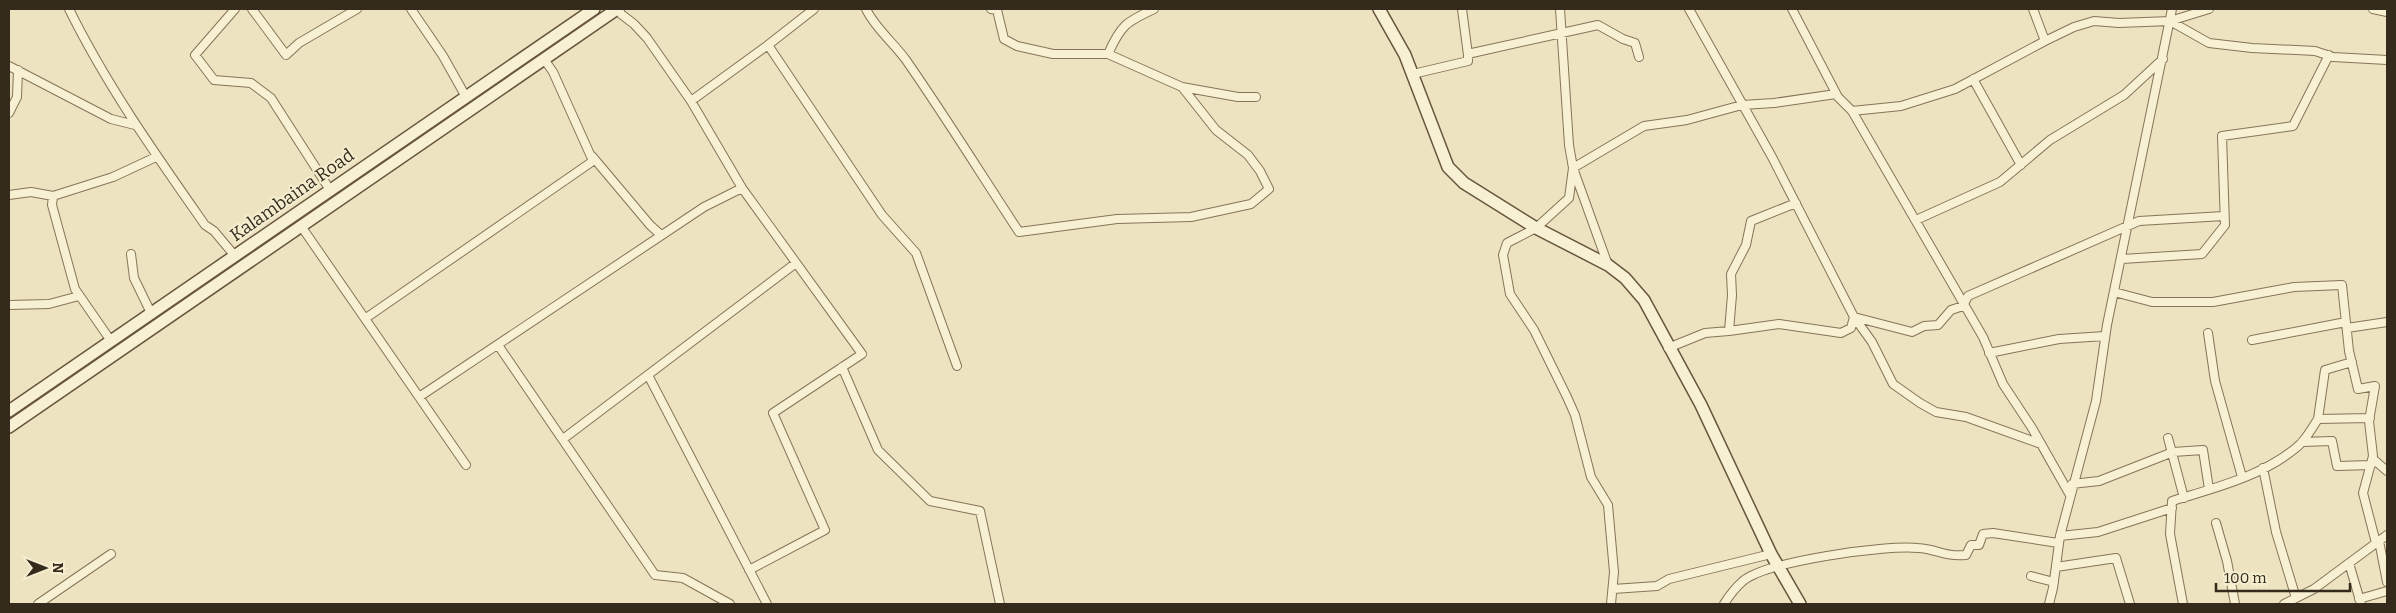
<svg xmlns="http://www.w3.org/2000/svg" width="2396" height="613" font-family="Bitter,serif">
	<style>
		.lines { fill: none; stroke-linecap: round; stroke-linejoin: round }
		.street-casing { stroke: #867458; stroke-width: 10 }
		.secondary-casing { stroke: #67553c; stroke-width: 14 }
		.street { stroke: #f8f0d3; stroke-width: 8 }
		.secondary { stroke: #f8f0d3; stroke-width: 11 }
		.labels { text-anchor: middle; stroke-width: 4; stroke-linejoin: round; paint-order: stroke }
		.street-label { font-size: 18px; fill: #352b1d; stroke: #f4edcf }
	</style>
	<rect width="100%" height="100%" fill="#ede3c0"/>
	<g class="lines">
		<defs>
			<path id="street" d="M69,9C107,86 156,155 205,225L214,231L235,256
				M235,9L195,55L214,80L251,83L271,98L330,190
				M252,9L286,55L299,43L357,9
				M411,9L443,56L466,97
				M619,9L621,14L634,24L647,38L691,101L742,188L862,354L773,413L825,530L749,570
				M866,9C875,28 893,42 906,60C945,116 981,174 1019,232L1117,219L1191,217L1251,204L1269,189L1260,171L1248,155L1216,130L1182,87
				M991,9L997,10L1004,39L1017,46L1053,54H1108L1182,87L1238,97H1256
				M1462,9L1468,55
				M1560,9L1569,145L1573,168L1608,265
				M1792,9L1838,97L1852,111L1983,337L2003,384L2032,428L2070,495
				M2373,9L2387,12
				M2170,21L2209,43L2252,48L2315,51L2333,57L2387,60
				M2045,41L2074,27L2094,21L2119,23L2170,21L2209,9
				M768,45L814,9
				M1108,54C1121,25 1126,22 1154,9
				M9,66L111,119L135,125
				M1413,74L1468,61V55L1472,53L1598,25L1623,39L1635,43L1639,57
				M1973,79L2021,165
				M691,101L768,45L882,215L916,253L957,366
				M1852,111L1901,106L1955,89L2045,41L2033,9
				M9,113L17,97L18,70
				M592,156L650,225L661,235
				M9,195L31,192L53,196L113,177L156,157
				M53,196L52,205L75,289L111,341
				M1916,220L2000,182L2050,140L2124,95L2163,59
				M301,226L466,465
				M131,254L134,278L151,313
				M2122,259L2202,254L2225,225L2222,136L2293,126L2329,55
				M2114,292L2152,302H2213L2294,287L2342,285L2349,351L2358,389L2375,386L2369,421L2373,456L2363,493L2376,543
				M9,305L49,304L79,296
				M366,318L593,161L553,72L544,59
				M2347,328L2387,322
				M1729,331L1732,295L1731,274L1746,245L1751,221L1796,203
				M2208,333L2215,381L2242,477
				M2252,340L2346,322
				M498,345L655,575L683,578L730,604
				M1668,348L1705,333L1729,331L1779,324L1841,333L1851,328L1854,317L1772,157L1689,9
				M1989,353L2059,339L2105,336
				M842,367L878,450L930,501L980,511L1000,604
				M648,375L767,604
				M419,397L704,207L742,188
				M2318,419L2325,370L2352,362
				M2168,438L2184,498
				M563,439L796,263
				M2302,442L2332,441L2337,466L2371,465
				M2041,444L1966,417L1936,412L1920,403L1893,384L1872,342L1854,317L1912,332L1924,326L1938,325L1951,310L1963,306L1968,296L2139,221L2224,216
				M2373,459L2387,471
				M2263,468L2276,532L2296,598
				M2072,484L2099,481L2173,452L2203,450L2209,489
				M2216,523L2227,561L2235,604
				M2060,536L2098,532L2172,508
				M2379,541L2387,582
				M2349,563L2361,604
				M2056,567L2116,558L2130,604
				M2031,576L2054,582
				M1613,589L1657,586L1669,579L1771,554
				M2359,599L2387,591
				M38,604L111,554
				M1611,604L1614,572L1608,505L1591,477L1575,415L1567,397L1534,330L1510,294L1503,255L1507,243L1536,228L1569,198L1573,168L1644,126L1687,120L1742,105L1774,103L1836,94
				M1724,604C1729,596 1736,587 1743,581C1768,561 1884,545 1918,548C1937,549 1944,557 1966,555L1971,545H1979L1983,534L1993,533L2058,543
				M2049,604L2053,588L2060,536L2096,401L2107,325L2172,9
				M2183,604L2170,534L2172,501C2214,488 2263,476 2297,447C2306,440 2312,428 2318,419L2370,418
				M2284,604L2314,589L2387,535"/>
			<path id="secondary" d="M1379,9L1405,55L1448,167L1464,183L1536,228L1608,265L1625,278L1644,300L1701,405L1771,554L1800,604
				M9,411L594,9
				M9,427L617,9"/>
		</defs>
		<!-- street casing -->
		<use href="#street" class="street-casing"/>
		<!-- secondary casing -->
		<use href="#secondary" class="secondary-casing"/>
		<!-- street -->
		<use href="#street" class="street"/>
		<!-- secondary -->
		<use href="#secondary" class="secondary"/>
	</g>
	<g class="labels">
		<!-- street labels -->
		<g class="street-label">
			<text transform="translate(292 195) rotate(-35)" y="6">Kalambaina Road</text>
		</g>
	</g>
	<!-- border -->
	<rect width="2396" height="613" fill="none" stroke="#352b1d" stroke-width="20"/>
	<!-- north arrow -->
	<g transform="translate(45 568) rotate(90)" stroke="#f4edcf" stroke-width="4" paint-order="stroke">
	<path d="M0-4L9 19L0 12L-9 19Z" fill="#352b1d"/>
	<text y="-8" font-size="14" font-weight="bold" text-anchor="middle" fill="#352b1d">N</text>
	</g>
	<!-- scale -->
	<path d="M2216 583v8h134v-8" fill="none" stroke="#352b1d" stroke-width="2.5"/>
	<text x="2224" y="583" font-size="15" fill="#352b1d" stroke="#f4edcf" stroke-width="4" paint-order="stroke">100 m</text>
</svg>
